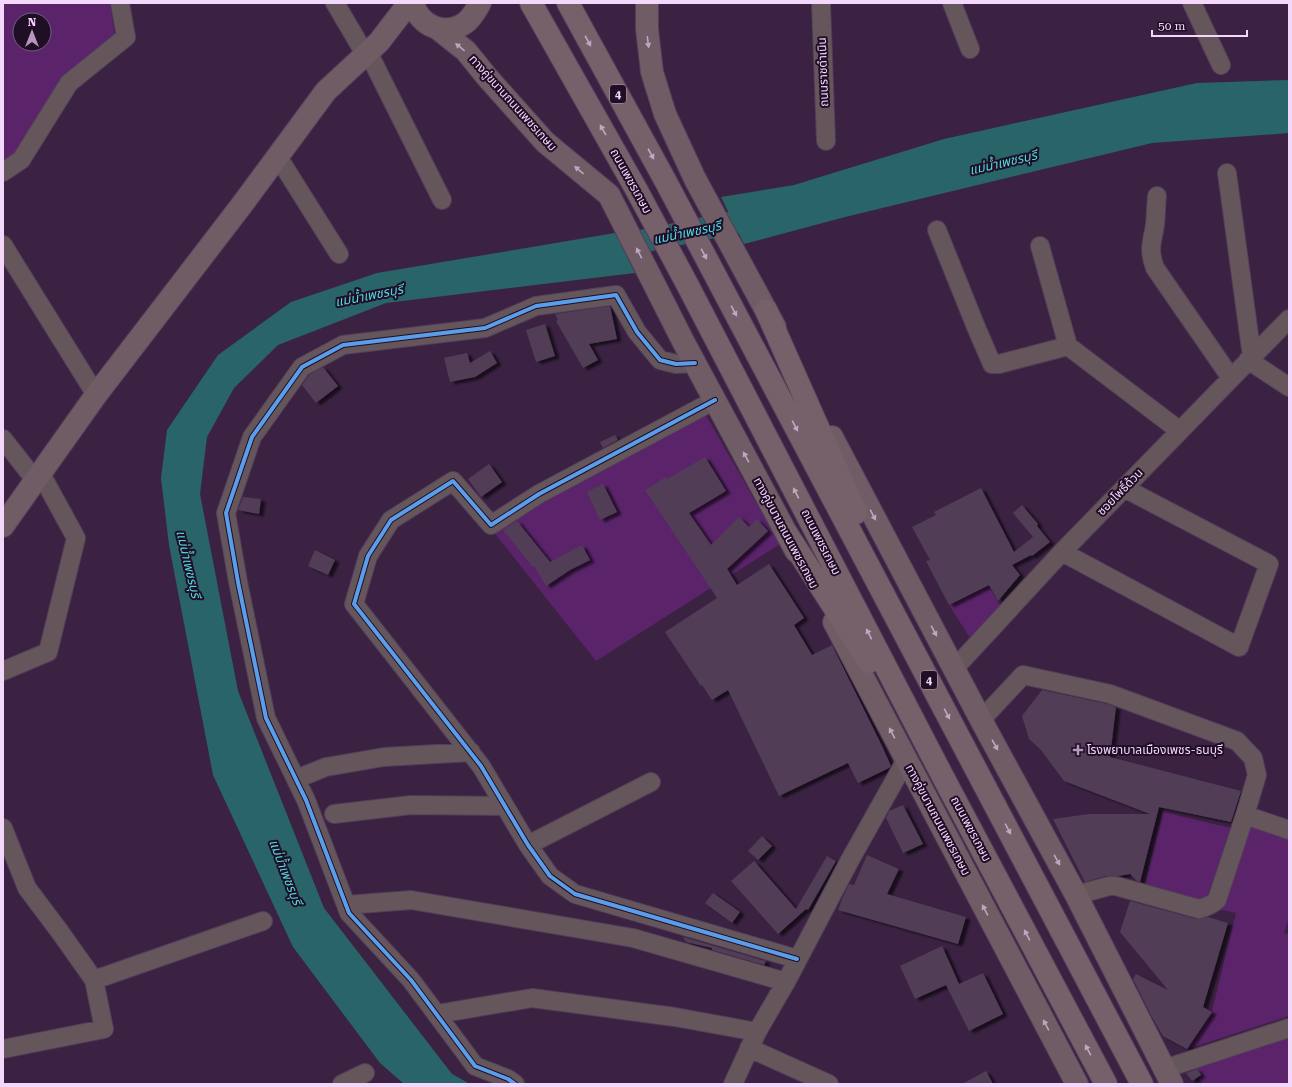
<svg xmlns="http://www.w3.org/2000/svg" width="1292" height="1087" font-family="'Roboto Serif','Noto Sans Thai',serif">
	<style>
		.green { fill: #5a236a; fill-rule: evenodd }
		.water { fill: #296469 }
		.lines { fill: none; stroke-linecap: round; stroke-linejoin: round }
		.river { stroke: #296469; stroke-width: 23 }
		.building { fill: #513d57; filter: url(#shadow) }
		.minor-casing { stroke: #533e5a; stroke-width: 20 }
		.major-casing { stroke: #533e5a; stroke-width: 24 }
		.highway-casing { stroke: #533e5a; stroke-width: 24 }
		.minor { stroke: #64565b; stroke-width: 18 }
		.major { stroke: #6f5c65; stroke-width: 22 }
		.highway { stroke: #76616a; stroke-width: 22 }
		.cycleway-casing { stroke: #200d26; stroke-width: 6 }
		.cycleway { stroke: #5a9eea; stroke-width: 4 }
		.oneway { fill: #c1a8c2 }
		.oneway2 { fill: #bea6c0 }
		.poi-dot { fill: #b398bb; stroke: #200d26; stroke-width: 1.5 }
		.labels { text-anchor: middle; stroke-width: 4; stroke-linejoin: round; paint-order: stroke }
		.shield { fill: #200d26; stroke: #b49bbc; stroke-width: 1 }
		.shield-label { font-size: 11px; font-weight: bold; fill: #f3d8fc }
		.street-label { font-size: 12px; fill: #f3d8fc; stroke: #200d26 }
		.poi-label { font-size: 12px; fill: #f3d8fc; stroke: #200d26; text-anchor: start }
		.water-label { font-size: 13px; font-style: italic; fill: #4ddbdf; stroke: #200d26 }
	</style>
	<defs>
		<filter id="shadow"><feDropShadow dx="4.5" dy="2.5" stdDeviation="1" flood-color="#0009"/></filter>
	</defs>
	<rect width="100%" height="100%" fill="#3b2243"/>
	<!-- green -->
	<path class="green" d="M3,3H110L115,36L17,158L3,165ZM20,20H44V44H20Z
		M704,412L780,544L596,661L485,521Z
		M988,585L1000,605L970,638L949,605Z
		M1163,812L1239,830L1244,812L1289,833V918L1284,933L1289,934V1015L1286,1017L1187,1049L1212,1011L1236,913L1143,892Z
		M1289,1033V1084H1203L1199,1080L1201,1074L1194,1065Z"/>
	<!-- water -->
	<path class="water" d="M1289,80V133L1152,143L845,217L744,244L721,197L794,185L944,139L1197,83Z
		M615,233L635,273L386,303L278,345L234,388L207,437L200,494L238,691L324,908L452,1074L470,1084H404L380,1063L293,947L213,775L169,545L161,478L167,430L218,355L291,302L377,273Z"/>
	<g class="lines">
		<!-- river -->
		<path class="river" d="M590,252L765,216"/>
	</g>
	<!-- building -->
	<path class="building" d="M610,306L617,339L589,344L598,360L583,368L556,321L558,320L555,314Z
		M545,324L555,356L536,362L526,330Z
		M490,351L497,363L475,377L450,382L444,358L467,353L470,363Z
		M323,367L338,386L316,403L302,385L309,375Z
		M615,435L618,440L603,448L600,442Z
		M705,457L726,491L689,513L711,545L739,517L749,527L757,519L768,531L727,569L737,585L769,564L804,618L794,625L812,655L832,645L882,746L891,766L889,768L858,783L848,763L779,796L728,690L712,700L702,685L701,686L665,632L717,598L645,490L666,477L667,479Z
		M489,464L502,482L481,497L468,479Z
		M603,484L617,512L600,520L587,492Z
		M981,488L1014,552L1033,537L1013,513L1022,505L1038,524L1037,526L1050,542L1032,556L1031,555L1012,565L1020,575L998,601L989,585L949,605L926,561L930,560L912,527L936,515L934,512Z
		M243,497L261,499L259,514L238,510Z
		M517,521L550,562L582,545L590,560L570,570L546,586L534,566L533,567L503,530Z
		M315,550L335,560L328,575L308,566Z
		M1042,690L1107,704L1116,707L1110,757L1241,791L1231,822L1159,807L1140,882L1137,881L1130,874L1119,876H1106L1085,882L1053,819L1089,814H1150L1064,781L1041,750L1029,739L1022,716Z
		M903,805L923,844L903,853L886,818L889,811Z
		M762,836L772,846L758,860L748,851Z
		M867,855L899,869L887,894L966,917L958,944L838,910L842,899L849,884L854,885Z
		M827,856L836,861L808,910L806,909L778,934L731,881L754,861L796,909Z
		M713,893L740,912L732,923L705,903Z
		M1130,901L1196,919L1208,917L1228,923L1203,1007L1212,1012L1187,1049L1163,1036L1151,1015L1133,979L1136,974L1168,990L1120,932Z
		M683,937L766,961L764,965L712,950V948L686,942Z
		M942,946L959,984L983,973L1003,1014L969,1031L946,985L915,999L900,966Z
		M1197,1069L1201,1075L1192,1081L1186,1073Z
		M986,1071L993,1084H962Z"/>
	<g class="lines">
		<defs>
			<path id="minor" d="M335,3L365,54
				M821,3L826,141
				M952,3L970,49
				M1192,3L1221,65
				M368,52L442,200
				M278,157L339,254
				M3,172L21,160L69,83L126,37L120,3
				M1227,173L1252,357
				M1157,196C1156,205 1156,215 1155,225C1152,243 1148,249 1155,268L1231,378
				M937,230L976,327L992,364H999L1068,346
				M3,245L96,395
				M1040,246L1068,346L1180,431
				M1248,360L1289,387
				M715,400L539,494L491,525L453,481L391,520L368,556L354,604L481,766L528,845L550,876L575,894L797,959
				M3,439L36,481
				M1062,552L1239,647L1269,564L1124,488
				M954,669L1062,552L1289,319
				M3,671L48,652L76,538L41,474
				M981,720L1023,675L1110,694L1237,741L1253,758L1257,775L1245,815L1217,900C1212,905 1207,907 1199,909L1116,886H1109L1076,895
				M296,779L326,767L384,757L471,752
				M334,814L411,805L504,806
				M1245,815L1289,830
				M3,828L27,888L60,932L94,980
				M528,845L651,782
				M346,905L411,900L633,938L786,982
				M437,1014L532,998L675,1017L757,1032
				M749,1048L829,1084
				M3,1049L104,1029L94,980L263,921
				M1164,1069L1289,1028
				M342,1084L365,1073
				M515,1084L508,1079L475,1066L411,980L349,913L306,800L266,718L238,582L226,513L252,437L302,367L343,345L485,328L536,306L616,295L637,332L660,360L676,364L695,363
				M733,1084L757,1032L786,982L850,860L906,760"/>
			<path id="major" d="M413,3C419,26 445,37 465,23C472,18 476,10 480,3
				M647,3V29L652,72L665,114L695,179L775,327
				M437,28L466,51L487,77L545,142L609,195L684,343L796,551
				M832,437L981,720L1076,895L1172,1084
				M3,526L96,395L241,206L326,91L379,42L409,3
				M834,622L1077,1084"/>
			<path id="highway" d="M531,3L636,189L686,282L942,775L1106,1084
				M568,3L666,182L1142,1084
				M766,310L856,513
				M787,534L869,662"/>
		</defs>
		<!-- minor casing -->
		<use href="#minor" class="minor-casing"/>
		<!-- major casing -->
		<use href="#major" class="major-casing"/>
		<!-- highway casing -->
		<use href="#highway" class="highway-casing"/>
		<!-- minor -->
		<use href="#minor" class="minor"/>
		<!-- major -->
		<use href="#major" class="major"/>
		<!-- highway -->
		<use href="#highway" class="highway"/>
		<defs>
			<path id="cycleway" d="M715,400L539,494L491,525L453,481L391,520L368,556L354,604L481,766L528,845L550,876L575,894L797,959
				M515,1084L508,1079L475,1066L411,980L349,913L306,800L266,718L238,582L226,513L252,437L302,367L343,345L485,328L536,306L616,295L637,332L660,360L676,364L695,363"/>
		</defs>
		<!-- cycleway casing -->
		<use href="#cycleway" class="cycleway-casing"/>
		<!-- cycleway -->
		<use href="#cycleway" class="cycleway"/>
	</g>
	<!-- one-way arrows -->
	<defs><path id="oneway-solid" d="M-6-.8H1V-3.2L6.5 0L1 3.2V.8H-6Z"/></defs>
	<g class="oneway">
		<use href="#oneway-solid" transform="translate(588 41) rotate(61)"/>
		<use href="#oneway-solid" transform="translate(603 130) rotate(-120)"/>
		<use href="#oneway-solid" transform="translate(651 154) rotate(61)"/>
		<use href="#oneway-solid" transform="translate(704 254) rotate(62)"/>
		<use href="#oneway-solid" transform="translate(734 311) rotate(62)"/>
		<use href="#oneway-solid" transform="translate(795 426) rotate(62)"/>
		<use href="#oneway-solid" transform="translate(796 493) rotate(-117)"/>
		<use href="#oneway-solid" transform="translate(869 634) rotate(-117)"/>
		<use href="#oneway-solid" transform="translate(947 714) rotate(62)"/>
		<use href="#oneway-solid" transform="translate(1008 829) rotate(62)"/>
		<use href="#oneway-solid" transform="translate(1027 935) rotate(-118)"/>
		<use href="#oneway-solid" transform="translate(1088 1050) rotate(-118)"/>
	</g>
	<g class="oneway2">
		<use href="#oneway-solid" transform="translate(648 42) rotate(83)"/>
		<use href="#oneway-solid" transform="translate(460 47) rotate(-141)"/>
		<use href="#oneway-solid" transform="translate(579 170) rotate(-140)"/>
		<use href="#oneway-solid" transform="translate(639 253) rotate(-117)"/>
		<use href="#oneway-solid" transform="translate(746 457) rotate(-118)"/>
		<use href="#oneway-solid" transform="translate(873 515) rotate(62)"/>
		<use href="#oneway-solid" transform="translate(934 631) rotate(62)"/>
		<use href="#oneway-solid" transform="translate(892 733) rotate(-118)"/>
		<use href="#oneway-solid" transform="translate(995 745) rotate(61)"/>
		<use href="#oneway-solid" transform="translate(1057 860) rotate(61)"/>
		<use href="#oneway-solid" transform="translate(985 910) rotate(-118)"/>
		<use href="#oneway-solid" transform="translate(1046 1025) rotate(-118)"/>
	</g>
	<!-- markers -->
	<path class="poi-dot" d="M1076 744h4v4h4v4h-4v4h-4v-4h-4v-4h4z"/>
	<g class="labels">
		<!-- shield labels -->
		<g class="shield">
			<rect x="610" y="85" width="16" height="18" rx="3"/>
			<rect x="921" y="671" width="16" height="18" rx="3"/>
		</g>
		<g class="shield-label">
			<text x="618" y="98">4</text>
			<text x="929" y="684">4</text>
		</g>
		<!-- street labels -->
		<g class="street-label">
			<text transform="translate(823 72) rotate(-92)" y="4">ถนนราชดำเนิน</text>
			<text transform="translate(513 103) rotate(48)" y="4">ทางคู่ขนานถนนเพชรเกษม</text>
			<text transform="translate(631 181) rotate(61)" y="4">ถนนเพชรเกษม</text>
			<text transform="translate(1120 492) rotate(-46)" y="4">ซอยโพธิ์ด้วน</text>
			<text transform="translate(786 533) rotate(62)" y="4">ทางคู่ขนานถนนเพชรเกษม</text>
			<text transform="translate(821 542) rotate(63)" y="4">ถนนเพชรเกษม</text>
			<text transform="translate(938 820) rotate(62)" y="4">ทางคู่ขนานถนนเพชรเกษม</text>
			<text transform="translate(971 829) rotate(62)" y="4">ถนนเพชรเกษม</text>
		</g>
		<!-- poi labels -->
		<g class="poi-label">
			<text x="1087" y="754">โรงพยาบาลเมืองเพชร-ธนบุรี</text>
		</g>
		<!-- water labels -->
		<g class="water-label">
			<text transform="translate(1003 162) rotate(-13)" y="5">แม่น้ำเพชรบุรี</text>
			<text transform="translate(687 232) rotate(-12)" y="5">แม่น้ำเพชรบุรี</text>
			<text transform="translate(369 295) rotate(-11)" y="5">แม่น้ำเพชรบุรี</text>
			<text transform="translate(189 564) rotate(77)" y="5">แม่น้ำเพชรบุรี</text>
			<text transform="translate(286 872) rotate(69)" y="5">แม่น้ำเพชรบุรี</text>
		</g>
	</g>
	<!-- border -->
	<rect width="1292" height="1087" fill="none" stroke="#f3d8fc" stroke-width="8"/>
	<!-- north arrow -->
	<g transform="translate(32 32)"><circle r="19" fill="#200d26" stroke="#745e7c"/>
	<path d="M0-3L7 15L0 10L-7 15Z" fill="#b398bb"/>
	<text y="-6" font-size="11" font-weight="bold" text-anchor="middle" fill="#f3d8fc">N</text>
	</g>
	<!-- scale -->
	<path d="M1152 30v6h95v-6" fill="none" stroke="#f3d8fc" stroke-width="2"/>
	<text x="1158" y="30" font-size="12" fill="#f3d8fc" stroke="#200d26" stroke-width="3" paint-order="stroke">50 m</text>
</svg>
